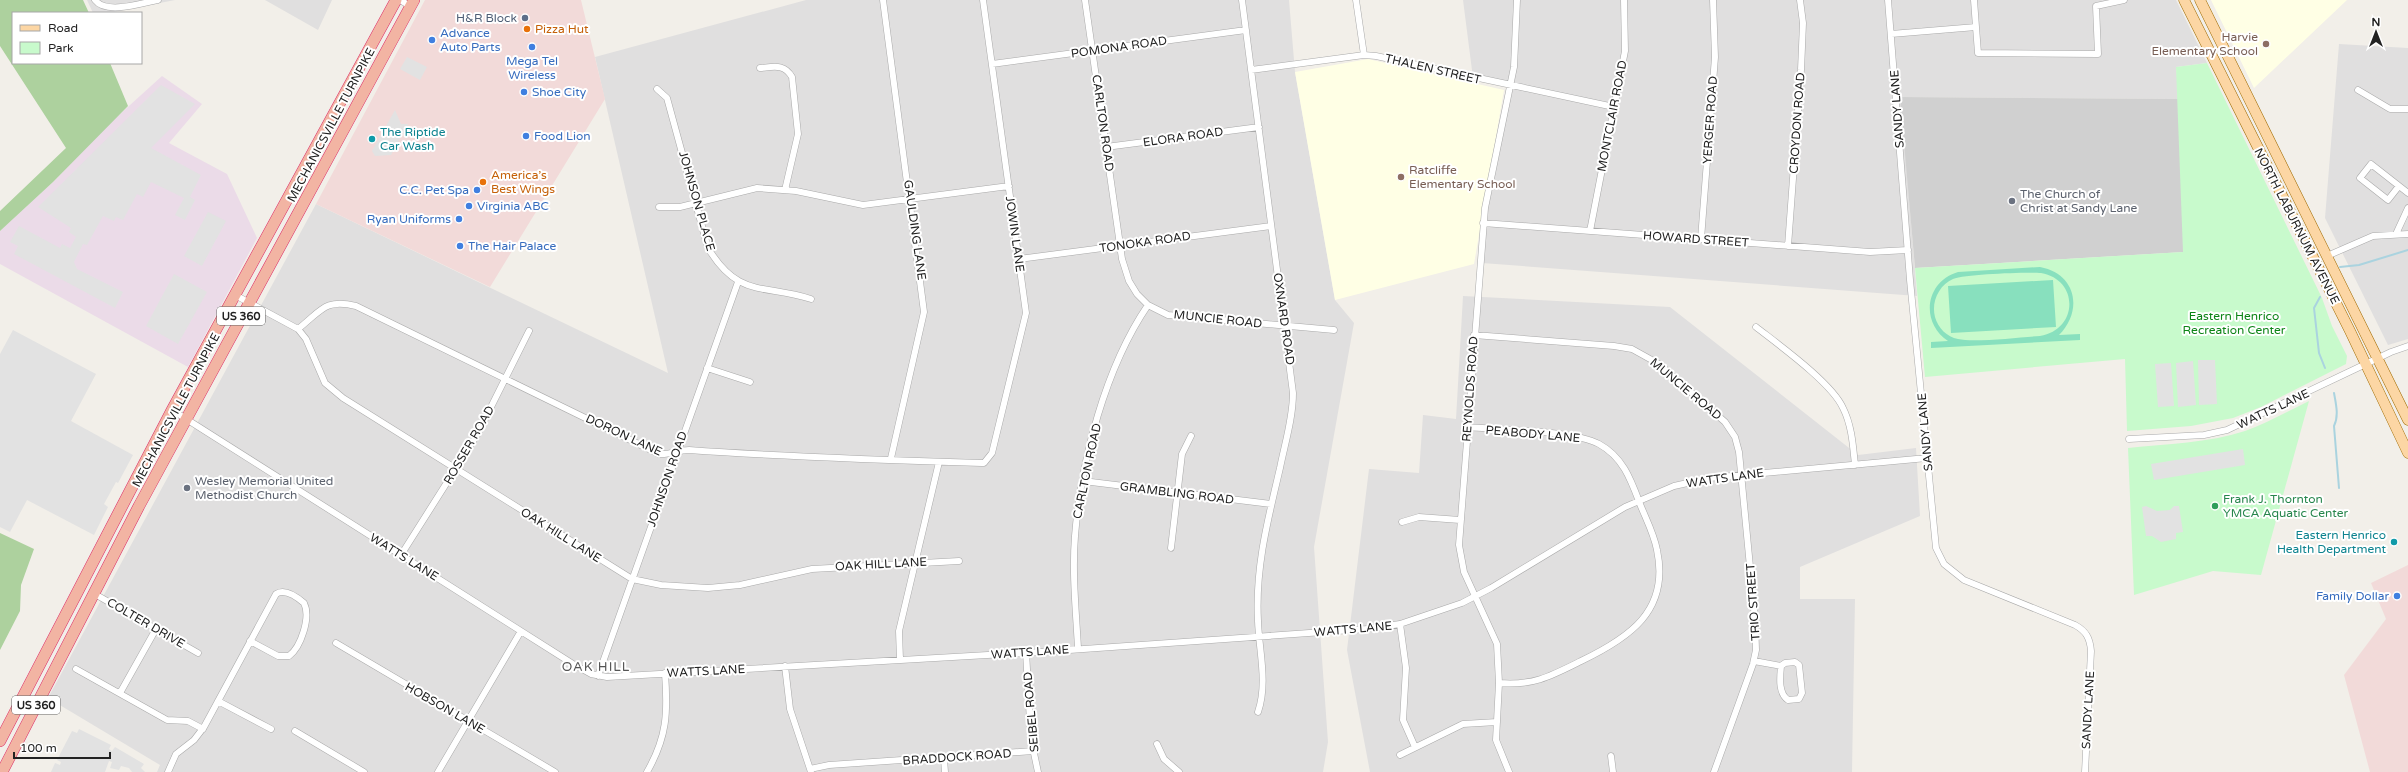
<svg xmlns="http://www.w3.org/2000/svg" width="2408" height="772" font-family="'Varela Round',sans-serif">
	<style>
		.residential { fill: #e0dfdf }
		.commercial { fill: #f2dad9 }
		.industrial { fill: #ebdbe8 }
		.education { fill: #ffffe5 }
		.religious { fill: #d0d0d0 }
		.forest { fill: #add19e }
		.park { fill: #c8facc }
		.pitch { fill: #88e0be; fill-rule: evenodd }
		.parking { fill: #e2e2e2 }
		.lines { fill: none; stroke-linecap: round; stroke-linejoin: round }
		.stream { stroke: #aad3df; stroke-width: 2 }
		.minor-casing { stroke: #a9a9a9; stroke-width: 7 }
		.primary-casing { stroke: #a06b00; stroke-width: 11 }
		.trunk-casing { stroke: #dc2a67; stroke-width: 12 }
		.minor { stroke: #fff; stroke-width: 6 }
		.primary { stroke: #fcd6a4; stroke-width: 10 }
		.trunk { stroke: #f2b4a3; stroke-width: 11 }
		.service-dot { fill: #5c6f8a; stroke: #fff; stroke-width: 1.5 }
		.food-dot { fill: #e8710a; stroke: #fff; stroke-width: 1.5 }
		.shop-dot { fill: #3f7fe0; stroke: #fff; stroke-width: 1.5 }
		.education-dot { fill: #8d6e63; stroke: #fff; stroke-width: 1.5 }
		.culture-dot { fill: #0f9aa8; stroke: #fff; stroke-width: 1.5 }
		.worship-dot { fill: #6b7280; stroke: #fff; stroke-width: 1.5 }
		.leisure-dot { fill: #2e9e5b; stroke: #fff; stroke-width: 1.5 }
		.labels { text-anchor: middle; stroke-width: 4; stroke-linejoin: round; paint-order: stroke }
		.shield { fill: #fff; stroke: #646464; stroke-width: 1 }
		.shield-label { font-size: 11px; font-weight: bold; fill: #222 }
		.service-label { font-size: 12px; fill: #4e5e75; stroke: #fff; text-anchor: end }
		.food-label { font-size: 12px; fill: #c56008; stroke: #fff; text-anchor: start }
		.shop-label { font-size: 12px; fill: #366cbe; stroke: #fff; text-anchor: start }
		.education-label { font-size: 12px; fill: #785e54; stroke: #fff; text-anchor: end }
		.street-label { font-size: 12px; fill: #222; stroke: #fff }
		.culture-label { font-size: 12px; fill: #0d838f; stroke: #fff; text-anchor: start }
		.worship-label { font-size: 12px; fill: #5b616d; stroke: #fff; text-anchor: start }
		.park-label { font-size: 12px; fill: #0c8416; stroke: #fff }
		.leisure-label { font-size: 12px; fill: #27864d; stroke: #fff; text-anchor: start }
		.neighbourhood-label { font-size: 13px; letter-spacing: 1px; fill: #555; stroke: #fff }
	</style>
	<rect width="100%" height="100%" fill="#f2efe9"/>
	<!-- residential -->
	<path class="residential" d="M87,0H175L109,13H93Z
		M265,0H332L318,30Z
		M806,0H1289L1295,72L1335,300L1354,323L1314,547L1328,742L1323,772H157L160,765L48,698L316,204L668,373L595,57Z
		M1463,0H2176L2207,63L2176,67L2179,99L1901,97L1917,296L1482,263L1483,223L1510,86L1473,78Z
		M2339,44L2408,48V339L2388,345L2325,218Z
		M1463,296L1670,307L1858,455L1916,448L1920,516L1800,567V599H1855L1852,772H1370L1347,650L1369,469L1419,473L1423,415L1456,419Z"/>
	<!-- commercial -->
	<path class="commercial" d="M425,0H581L605,99L490,287L316,204Z
		M2408,565V772H2370L2344,675L2386,619L2371,583Z"/>
	<!-- industrial -->
	<path class="industrial" d="M162,76L202,104L169,143L227,174L257,238L188,367L0,264V231L53,182L108,125Z"/>
	<!-- education -->
	<path class="education" d="M2211,0H2347L2254,88Z
		M1368,59L1504,90L1474,264L1335,300L1295,72Z"/>
	<!-- religious -->
	<path class="religious" d="M1900,97L2179,99L2184,252L1915,268Z"/>
	<!-- forest -->
	<path class="forest" d="M0,0H83L89,13H13V63H110L128,106L53,182L0,231V211L66,148L0,46Z
		M0,533L34,549L21,585L20,611L0,650Z"/>
	<!-- park -->
	<path class="park" d="M2207,63L2322,298L2332,326L2347,356L2346,364L2261,407L2233,418L2191,426L2127,431L2125,359L1925,377L1915,268L2183,252L2176,67Z
		M2309,401L2261,575L2213,571L2134,595L2128,448C2167,444 2208,443 2245,431C2267,423 2288,411 2309,401Z"/>
	<!-- pitch -->
	<path class="pitch" d="M2040,267C2077,274 2083,311 2059,335L2080,334V340L1931,348V342L1948,341C1920,322 1925,282 1958,272ZM2041,273C2080,280 2078,330 2040,336C2021,337 1974,343 1958,339C1947,337 1938,328 1935,317C1931,302 1939,285 1953,279C1966,274 2026,272 2041,273Z
		M2053,280L2056,327L1951,333L1948,286Z"/>
	<!-- parking -->
	<path class="parking" d="M407,57L427,67L420,80L400,69Z
		M161,85L195,104L151,148L201,175L190,197L195,200L185,220L175,215L184,198L151,182L143,197L137,194L123,220L116,217L114,221L103,216L87,245L83,244L74,262L77,269L123,292L115,308L14,254L18,246L10,242L19,226L60,248L62,244L70,248L76,237L69,232L71,228L38,207Z
		M395,110L401,124H408L391,155L375,156L372,151Z
		M208,212L226,221L202,266L184,256Z
		M174,274L207,292L178,344L146,326Z
		M13,330L96,374L71,421L133,455L118,483L116,482L104,504L108,507L94,535L27,500L10,532L0,527V354Z
		M2198,360H2215L2217,404L2199,405Z
		M2193,361L2196,405L2178,407L2176,363Z
		M2171,363L2174,406L2158,407L2155,364Z
		M2243,449L2245,465L2154,480L2151,464Z
		M2146,506L2157,511L2170,510L2174,506H2179L2183,532L2176,533V539L2161,542L2152,536H2146L2142,507Z
		M79,729L111,745L109,749L112,751L115,747L144,764L141,768L145,772H132L129,768L121,766L119,770L110,768L112,762L109,761L105,772H51L55,763L60,765L61,762L57,760L72,731L77,733Z"/>
	<g class="lines">
		<!-- stream -->
		<path class="stream" d="M2340,267L2359,265L2408,250
			M2320,297L2314,308L2319,353L2325,368
			M2334,393C2336,404 2339,416 2334,426L2339,488"/>
		<defs>
			<path id="minor" d="M95,0C106,15 142,3 158,0
				M400,0L410,6
				M883,0L924,312L891,458
				M1085,0L1122,259L1129,281L1137,294L1148,305L1168,315L1334,330
				M1242,0L1293,393C1293,418 1285,443 1280,468C1268,519 1255,568 1258,621C1259,651 1268,683 1258,712
				M1356,0L1364,55
				M1888,0L1910,280L1936,548L1944,564L1964,580L2075,625C2086,631 2090,638 2091,651L2085,772
				M1974,0L1976,27
				M1891,34L1976,27L1978,53L2098,54L2096,6L2124,0
				M992,64L1246,30
				M760,68C773,67 784,63 792,77L798,134L785,190
				M1251,70L1364,55L1376,56L1614,107
				M657,89L667,98L708,248C738,298 763,284 811,299
				M2358,90L2390,109H2408
				M1106,147L1259,127
				M2399,186L2388,200L2360,178L2371,164L2408,193
				M659,207H680L757,188L796,191L863,205L1009,186
				M1483,223L1870,252L1908,250
				M1590,231L1625,51L1624,0
				M2396,234L2408,208
				M1701,239L1715,57L1713,0
				M1788,246L1801,70L1803,23L1800,0
				M2327,256L2373,236L2408,234
				M1019,259L1271,226
				M235,295L298,329L306,339L325,383L343,398L632,579L661,585L708,588L740,585L812,569L959,561
				M1756,327C1779,345 1832,383 1843,408C1852,426 1853,446 1855,465
				M298,329C321,311 325,298 356,306L659,454C670,455 678,450 689,450C787,457 886,460 984,463L992,453L1026,313L983,0
				M1474,335L1614,346L1632,349L1659,364L1725,422L1735,437L1739,452L1755,619L1756,650L1753,664L1714,772
				M707,368L750,382
				M172,410L573,664L591,674L607,677L1041,652L1366,629L1400,624L1462,603L1491,588L1625,507L1674,486L1710,478L1927,458
				M1467,427C1499,430 1573,430 1599,444C1623,457 1631,480 1640,504C1646,519 1654,534 1657,550C1670,611 1629,638 1581,661C1551,676 1533,686 1499,683
				M2129,439L2204,435L2227,430L2391,352L2408,346
				M1083,481L1271,504
				M1402,522L1419,517L1460,520
				M1171,548L1182,454L1191,436
				M401,555L477,435L529,331
				M93,593L198,653
				M1400,624L1406,668L1403,720L1415,747
				M336,643L555,772
				M1078,648C1076,611 1072,573 1075,536C1081,461 1105,368 1148,305
				M1026,652L1031,739L1038,772
				M900,660L899,631L939,462
				M1754,661L1781,666L1785,663L1795,662L1799,665L1802,693L1799,699L1788,700C1778,693 1780,677 1781,666
				M785,666L790,709L811,772
				M76,669L167,720L188,721L203,729
				M598,676L738,282
				M120,693L156,629
				M218,701L271,729
				M295,731L364,772
				M1157,744L1164,759L1179,772
				M1400,755L1463,724L1497,722
				M1611,756L1613,772
				M944,759L945,772
				M810,769L829,765L1033,751
				M168,772L176,754L194,740L204,727L276,594C285,588 297,597 304,603C311,617 301,647 289,656H278L250,641
				M438,772L521,631
				M647,772C667,737 668,713 665,673
				M1509,772L1496,740L1499,683L1497,644L1464,572L1459,545L1485,208L1514,67L1517,0"/>
			<path id="primary" d="M2184,0L2350,331L2408,453
				M2200,0L2408,420"/>
			<path id="trunk" d="M0,741L172,410L396,0
				M2,772L139,506L414,0"/>
		</defs>
		<!-- minor casing -->
		<use href="#minor" class="minor-casing"/>
		<!-- primary casing -->
		<use href="#primary" class="primary-casing"/>
		<!-- trunk casing -->
		<use href="#trunk" class="trunk-casing"/>
		<!-- minor -->
		<use href="#minor" class="minor"/>
		<!-- primary -->
		<use href="#primary" class="primary"/>
		<!-- trunk -->
		<use href="#trunk" class="trunk"/>
	</g>
	<!-- markers -->
	<circle class="service-dot" cx="525" cy="18" r="4"/>
	<g class="food-dot">
		<circle cx="527" cy="29" r="4"/>
		<circle cx="483" cy="182" r="4"/>
	</g>
	<g class="shop-dot">
		<circle cx="432" cy="40" r="4"/>
		<circle cx="532" cy="47" r="4"/>
		<circle cx="524" cy="92" r="4"/>
		<circle cx="526" cy="136" r="4"/>
		<circle cx="477" cy="190" r="4"/>
		<circle cx="469" cy="206" r="4"/>
		<circle cx="459" cy="219" r="4"/>
		<circle cx="460" cy="246" r="4"/>
		<circle cx="2397" cy="596" r="4"/>
	</g>
	<g class="education-dot">
		<circle cx="2266" cy="44" r="4"/>
		<circle cx="1401" cy="177" r="4"/>
	</g>
	<g class="culture-dot">
		<circle cx="372" cy="139" r="4"/>
		<circle cx="2394" cy="542" r="4"/>
	</g>
	<g class="worship-dot">
		<circle cx="2012" cy="201" r="4"/>
		<circle cx="187" cy="488" r="4"/>
	</g>
	<circle class="leisure-dot" cx="2215" cy="506" r="4"/>
	<g class="labels">
		<!-- shield labels -->
		<g class="shield">
			<rect x="217" y="307" width="48" height="18" rx="3"/>
			<rect x="12" y="696" width="48" height="18" rx="3"/>
		</g>
		<g class="shield-label">
			<text x="241" y="320">US 360</text>
			<text x="36" y="709">US 360</text>
		</g>
		<!-- service labels -->
		<g class="service-label">
			<text x="517" y="22">H&amp;R Block</text>
		</g>
		<!-- food labels -->
		<g class="food-label">
			<text x="535" y="33">Pizza Hut</text>
			<text x="491" y="179">America’s<tspan x="491" dy="14">Best Wings</tspan></text>
		</g>
		<!-- shop labels -->
		<g class="shop-label">
			<text x="440" y="37">Advance<tspan x="440" dy="14">Auto Parts</tspan></text>
			<text x="532" y="65" text-anchor="middle">Mega Tel<tspan x="532" dy="14">Wireless</tspan></text>
			<text x="532" y="96">Shoe City</text>
			<text x="534" y="140">Food Lion</text>
			<text x="469" y="194" text-anchor="end">C.C. Pet Spa</text>
			<text x="477" y="210">Virginia ABC</text>
			<text x="451" y="223" text-anchor="end">Ryan Uniforms</text>
			<text x="468" y="250">The Hair Palace</text>
			<text x="2389" y="600" text-anchor="end">Family Dollar</text>
		</g>
		<!-- education labels -->
		<g class="education-label">
			<text x="2258" y="41">Harvie<tspan x="2258" dy="14">Elementary School</tspan></text>
			<text x="1409" y="174" text-anchor="start">Ratcliffe<tspan x="1409" dy="14">Elementary School</tspan></text>
		</g>
		<!-- street labels -->
		<g class="street-label">
			<text transform="translate(1119 47) rotate(-8)" y="4">POMONA ROAD</text>
			<text transform="translate(1433 69) rotate(13)" y="4">THALEN STREET</text>
			<text transform="translate(1897 109) rotate(-94)" y="4">SANDY LANE</text>
			<text transform="translate(1612 116) rotate(-79)" y="4">MONTCLAIR ROAD</text>
			<text transform="translate(1710 120) rotate(-86)" y="4">YERGER ROAD</text>
			<text transform="translate(1103 123) rotate(82)" y="4">CARLTON ROAD</text>
			<text transform="translate(1797 123) rotate(-86)" y="4">CROYDON ROAD</text>
			<text transform="translate(331 125) rotate(-62)" y="4">MECHANICSVILLE TURNPIKE</text>
			<text transform="translate(1183 137) rotate(-8)" y="4">ELORA ROAD</text>
			<text transform="translate(697 201) rotate(74)" y="4">JOHNSON PLACE</text>
			<text transform="translate(2297 226) rotate(63)" y="4">NORTH LABURNUM AVENUE</text>
			<text transform="translate(915 230) rotate(82)" y="4">GAULDING LANE</text>
			<text transform="translate(1015 234) rotate(82)" y="4">JOWIN LANE</text>
			<text transform="translate(1696 239) rotate(4)" y="4">HOWARD STREET</text>
			<text transform="translate(1145 242) rotate(-8)" y="4">TONOKA ROAD</text>
			<text transform="translate(1218 319) rotate(6)" y="4">MUNCIE ROAD</text>
			<text transform="translate(1284 319) rotate(82)" y="4">OXNARD ROAD</text>
			<text transform="translate(1470 389) rotate(-86)" y="4">REYNOLDS ROAD</text>
			<text transform="translate(1686 389) rotate(40)" y="4">MUNCIE ROAD</text>
			<text transform="translate(2273 409) rotate(-25)" y="4">WATTS LANE</text>
			<text transform="translate(176 410) rotate(-62)" y="4">MECHANICSVILLE TURNPIKE</text>
			<text transform="translate(1925 432) rotate(-95)" y="4">SANDY LANE</text>
			<text transform="translate(1533 434) rotate(5)" y="4">PEABODY LANE</text>
			<text transform="translate(624 435) rotate(25)" y="4">DORON LANE</text>
			<text transform="translate(469 445) rotate(-60)" y="4">ROSSER ROAD</text>
			<text transform="translate(1087 471) rotate(-78)" y="4">CARLTON ROAD</text>
			<text transform="translate(1725 478) rotate(-8)" y="4">WATTS LANE</text>
			<text transform="translate(667 479) rotate(-71)" y="4">JOHNSON ROAD</text>
			<text transform="translate(1177 493) rotate(7)" y="4">GRAMBLING ROAD</text>
			<text transform="translate(561 535) rotate(32)" y="4">OAK HILL LANE</text>
			<text transform="translate(404 557) rotate(32)" y="4">WATTS LANE</text>
			<text transform="translate(881 564) rotate(-3)" y="4">OAK HILL LANE</text>
			<text transform="translate(1753 602) rotate(-94)" y="4">TRIO STREET</text>
			<text transform="translate(146 623) rotate(30)" y="4">COLTER DRIVE</text>
			<text transform="translate(1353 629) rotate(-5)" y="4">WATTS LANE</text>
			<text transform="translate(1030 652) rotate(-4)" y="4">WATTS LANE</text>
			<text transform="translate(706 671) rotate(-3)" y="4">WATTS LANE</text>
			<text transform="translate(445 708) rotate(30)" y="4">HOBSON LANE</text>
			<text transform="translate(2088 710) rotate(-87)" y="4">SANDY LANE</text>
			<text transform="translate(1031 712) rotate(-95)" y="4">SEIBEL ROAD</text>
			<text transform="translate(957 757) rotate(-4)" y="4">BRADDOCK ROAD</text>
		</g>
		<!-- culture labels -->
		<g class="culture-label">
			<text x="380" y="136">The Riptide<tspan x="380" dy="14">Car Wash</tspan></text>
			<text x="2386" y="539" text-anchor="end">Eastern Henrico<tspan x="2386" dy="14">Health Department</tspan></text>
		</g>
		<!-- worship labels -->
		<g class="worship-label">
			<text x="2020" y="198">The Church of<tspan x="2020" dy="14">Christ at Sandy Lane</tspan></text>
			<text x="195" y="485">Wesley Memorial United<tspan x="195" dy="14">Methodist Church</tspan></text>
		</g>
		<!-- park labels -->
		<g class="park-label">
			<text x="2234" y="320">Eastern Henrico<tspan x="2234" dy="14">Recreation Center</tspan></text>
		</g>
		<!-- leisure labels -->
		<g class="leisure-label">
			<text x="2223" y="503">Frank J. Thornton<tspan x="2223" dy="14">YMCA Aquatic Center</tspan></text>
		</g>
		<!-- neighbourhood labels -->
		<g class="neighbourhood-label">
			<text x="596" y="671">OAK HILL</text>
		</g>
	</g>
	<!-- legend -->
	<rect x="12" y="12" width="130" height="52" fill="#ffffff" stroke="#a7a7a7"/>
	<rect x="20" y="25" width="20" height="6" fill="#fcd6a4" stroke="#a7a7a7"/>
	<text x="48" y="32" font-size="12" fill="#222222">Road</text>
	<rect x="20" y="42" width="20" height="12" fill="#c8facc" stroke="#a7a7a7"/>
	<text x="48" y="52" font-size="12" fill="#222222">Park</text>
	<!-- north arrow -->
	<g transform="translate(2376 32)" stroke="#ffffff" stroke-width="3" paint-order="stroke">
	<path d="M0-3L7 15L0 10L-7 15Z" fill="#222222"/>
	<text y="-6" font-size="11" font-weight="bold" text-anchor="middle" fill="#222222">N</text>
	</g>
	<!-- scale -->
	<path d="M14 752v6h96v-6" fill="none" stroke="#222222" stroke-width="2"/>
	<text x="20" y="752" font-size="12" fill="#222222" stroke="#ffffff" stroke-width="3" paint-order="stroke">100 m</text>
</svg>
